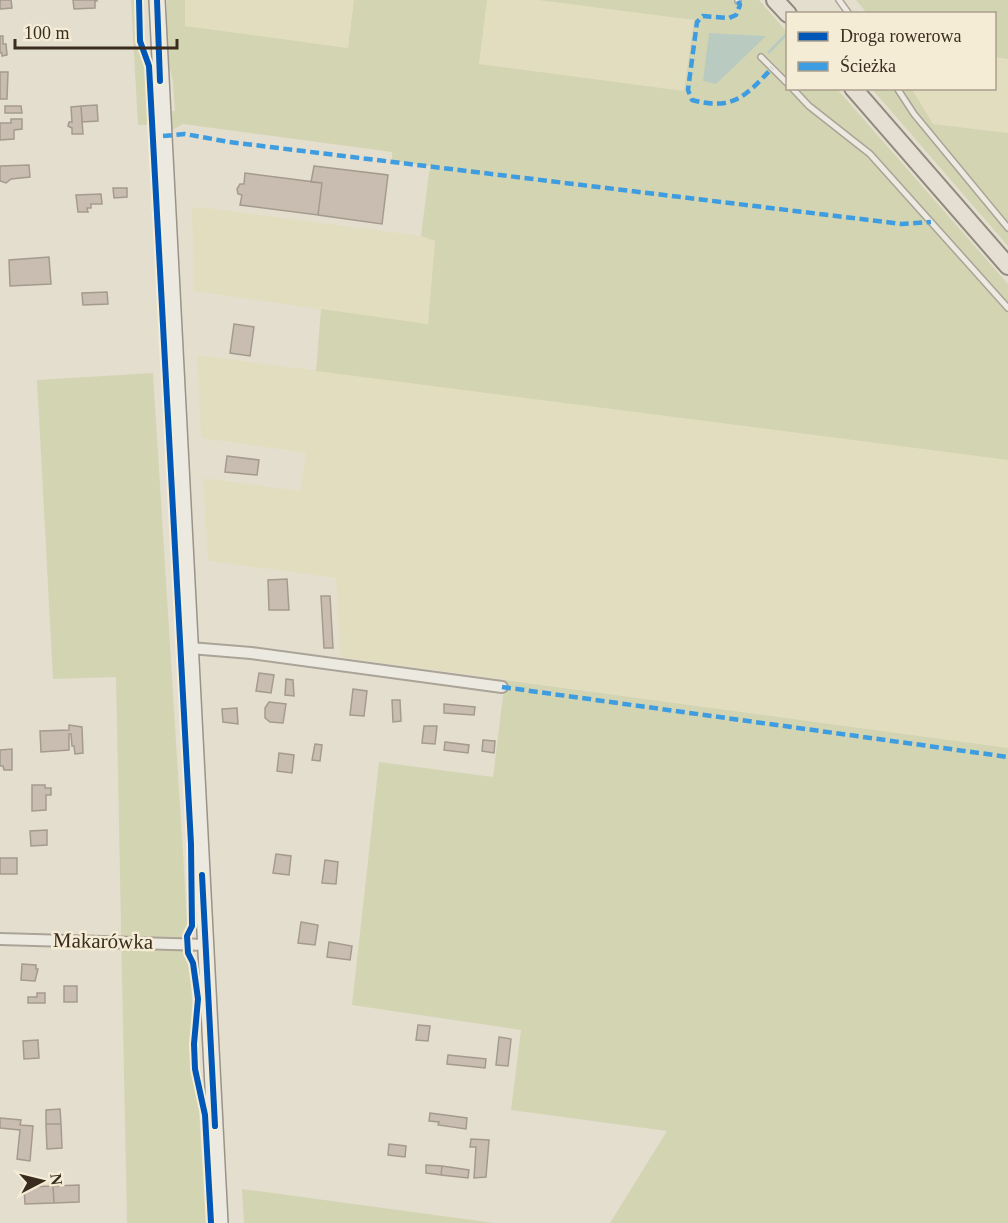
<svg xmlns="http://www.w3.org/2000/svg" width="1008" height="1223" font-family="Georgia,serif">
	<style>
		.farmland { fill: #e3ddc0 }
		.green { fill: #d3d4b2 }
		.water { fill: #b9cac0 }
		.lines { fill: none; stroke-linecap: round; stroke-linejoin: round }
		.stream { stroke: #b9cac0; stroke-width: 3 }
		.building { fill: #c8bdb0; stroke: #a59a8e; stroke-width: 1.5 }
		.lane-casing { stroke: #aaa397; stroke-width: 8 }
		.street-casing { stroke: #aaa397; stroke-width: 14 }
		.secondary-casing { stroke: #999388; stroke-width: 18 }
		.primary-casing { stroke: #8f897e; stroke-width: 20 }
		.lane { stroke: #ece9e0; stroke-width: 5 }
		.street { stroke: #ece9e0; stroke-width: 10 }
		.secondary { stroke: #ece9e0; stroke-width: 15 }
		.primary { stroke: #e4dfd2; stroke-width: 16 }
		.quiet { stroke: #3e9ce0; stroke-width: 4.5; stroke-dasharray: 9 4.5; stroke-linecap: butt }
		.cycleway-casing { stroke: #f5ecd5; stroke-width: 10 }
		.cycleway { stroke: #0057b8; stroke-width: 6 }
		.labels { text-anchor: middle; stroke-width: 5; stroke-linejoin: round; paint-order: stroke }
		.street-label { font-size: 21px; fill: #392c1f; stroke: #f5ecd5 }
	</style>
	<rect width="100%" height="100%" fill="#e4decf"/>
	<!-- farmland -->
	<path class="farmland" d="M185,0H354L349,48L184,26Z
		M487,0H538L694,20L684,91L479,64Z
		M995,57L1008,59V133L933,124L912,89L994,88Z
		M199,207L421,236L435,241L428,325L194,291L192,209Z
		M197,355L1008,460V748L340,657L336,578L208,561L203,478L300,491L306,453L201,438Z"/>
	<!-- green -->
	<path class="green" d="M131,0H138V41L147,68L149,125H138Z
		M167,0H185V26L348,48L354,0H487L479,64L684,91L694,20L538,0H759L787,32L788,88L837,89L1008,284V460L316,371L321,309L428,324L435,241L421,236L429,173L432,166L392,161V152L183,124L171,131L172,111H175L173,82L167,56Z
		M856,0H1008V59L995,57L994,14L867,13Z
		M872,89H912L933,124L1008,133V246Z
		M153,373L206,1223H127L116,677L53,679L37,380Z
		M505,680L1008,748V1223H610L667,1131L511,1110L521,1030L352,1005L379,762L493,777Z
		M242,1189L494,1223H244Z"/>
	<!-- water -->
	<path class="water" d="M709,33L766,36L716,84L703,81Z"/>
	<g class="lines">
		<!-- stream -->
		<path class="stream" d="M769,52L786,35"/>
	</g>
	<!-- building -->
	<path class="building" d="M0,0H11L12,8L0,9Z
		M73,0H97V1H95V8L74,9Z
		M0,36H3V44H6L7,55L2,56V53H0Z
		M0,72H8L7,99H0Z
		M97,105L98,121L82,122L81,106Z
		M5,106H21L22,113H5Z
		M81,106L83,134H72V128L68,126L69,122H72L71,107Z
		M11,119H22V129L14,130V139L0,140V123H11Z
		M29,165L30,177L11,179L6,183L0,181V166Z
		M314,166L388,175L382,224L318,215L322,183L311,182Z
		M245,173L322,183L318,215L240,205L242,195L238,194L237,189L240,184H244Z
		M113,188H127V197L114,198Z
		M101,194L102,204H91V208H87L88,212H78L76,195Z
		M49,257L51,284L10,286L9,260Z
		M107,292L108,304L83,305L82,293Z
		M234,324L254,327L250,356L230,353Z
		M227,456L259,460L257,475L225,472Z
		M287,579L289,610H269L268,580Z
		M321,596H330L333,648H324Z
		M259,673L274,675L271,693L256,691Z
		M286,679L293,680L294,696L285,695Z
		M353,689L367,691L364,716L350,715Z
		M392,700H400L401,721L393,722Z
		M269,702L286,704L283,723L270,722L265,718V708Z
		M444,704L475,707L474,715L444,713Z
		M237,708L238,724L223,722L222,709Z
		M69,725L82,727L83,753L75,754L74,746H72L71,734H69V750L41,752L40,731L69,730Z
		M424,726H437L435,744L422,743Z
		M483,740L495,741L494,753L482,751Z
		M445,742L469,745L468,753L444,750Z
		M315,744L322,745L320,761L312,760Z
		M12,749V770H4L3,766H0V750Z
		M279,753L294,755L292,773L277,771Z
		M32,785H45V788H51V795H46V810L32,811Z
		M47,830V845L31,846L30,831Z
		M276,854L291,856L289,875L273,873Z
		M0,858H17V874H0Z
		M325,860L338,862L336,884L322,883Z
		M301,922L318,925L315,945L298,943Z
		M329,942L352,946L350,960L327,957Z
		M22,964L36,965V969H38L35,981L21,980Z
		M64,986H77V1002H64Z
		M37,993H45V1003H28V997H37Z
		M418,1025L430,1026L428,1041L416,1040Z
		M499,1037L511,1039L508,1066L496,1065Z
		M38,1040L39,1058L24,1059L23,1041Z
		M448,1055L486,1059L485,1068L447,1064Z
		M60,1109L61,1124H46V1110Z
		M430,1113L467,1118L466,1129L438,1125L439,1122L429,1121Z
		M0,1118L21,1120L20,1125L33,1126L30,1161L17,1159L20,1130L0,1128Z
		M46,1124H61L62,1148L47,1149Z
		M471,1139L489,1140L486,1177L474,1178L476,1147H470Z
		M389,1144L406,1146L405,1157L388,1155Z
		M426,1165L442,1166L441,1175L426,1173Z
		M442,1166L469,1170L468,1178L441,1175Z
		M79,1185V1202L54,1203L53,1186Z
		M53,1186L54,1203L25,1204L24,1187Z"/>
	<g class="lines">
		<defs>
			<path id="lane" d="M738,0V1
				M839,0L849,14
				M761,57L788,84
				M792,88L809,106L870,154L1008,308
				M897,88L914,114L1008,228"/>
			<path id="street" d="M190,648L251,653L502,687
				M0,939L206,945"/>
			<path id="secondary" d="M157,0L220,1223"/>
			<path id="primary" d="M775,0L788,14
				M853,88L1008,266"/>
		</defs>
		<!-- lane casing -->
		<use href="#lane" class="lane-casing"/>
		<!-- street casing -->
		<use href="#street" class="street-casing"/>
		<!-- secondary casing -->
		<use href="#secondary" class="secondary-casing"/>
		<!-- primary casing -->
		<use href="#primary" class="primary-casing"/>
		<!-- lane -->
		<use href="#lane" class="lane"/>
		<!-- street -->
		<use href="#street" class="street"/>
		<!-- secondary -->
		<use href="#secondary" class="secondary"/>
		<!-- primary -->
		<use href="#primary" class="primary"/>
		<!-- quiet -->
		<path class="quiet" d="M738,1L740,5L736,15L729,18L703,16L697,22L688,90L692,100C733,111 746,96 772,68
			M163,136L185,134L229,142L902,224L931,222
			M502,687L1008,757"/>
		<defs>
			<path id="cycleway" d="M139,0L140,41L149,66L191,844L192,926L187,936L188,953L193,963L198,999L194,1044L195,1069L205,1115L211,1223
				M157,0L160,81
				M202,875L215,1126"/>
		</defs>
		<!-- cycleway casing -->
		<use href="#cycleway" class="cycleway-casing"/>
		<!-- cycleway -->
		<use href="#cycleway" class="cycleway"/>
	</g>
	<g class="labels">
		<!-- street labels -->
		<g class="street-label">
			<text transform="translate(103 941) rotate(1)" y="7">Makarówka</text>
		</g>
	</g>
	<!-- legend -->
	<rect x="786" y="12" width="210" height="78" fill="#f5ecd5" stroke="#aa9f8c" stroke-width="1.5"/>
	<rect x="798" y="32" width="30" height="9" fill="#0057b8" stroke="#aa9f8c" stroke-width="1.5"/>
	<text x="840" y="42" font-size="18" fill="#392c1f">Droga rowerowa</text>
	<rect x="798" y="62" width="30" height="9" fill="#3e9ce0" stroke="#aa9f8c" stroke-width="1.5"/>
	<text x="840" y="72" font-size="18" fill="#392c1f">Ścieżka</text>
	<!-- north arrow -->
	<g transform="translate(42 1181) rotate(83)" stroke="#f5ecd5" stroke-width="4.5" paint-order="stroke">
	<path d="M0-4.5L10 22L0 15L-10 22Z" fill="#392c1f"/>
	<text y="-9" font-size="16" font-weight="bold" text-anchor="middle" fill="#392c1f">N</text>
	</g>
	<!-- scale -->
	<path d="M15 39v9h162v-9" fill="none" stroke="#392c1f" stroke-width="3"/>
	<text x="24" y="39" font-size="18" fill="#392c1f" stroke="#f5ecd5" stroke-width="4.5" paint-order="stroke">100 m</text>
</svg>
